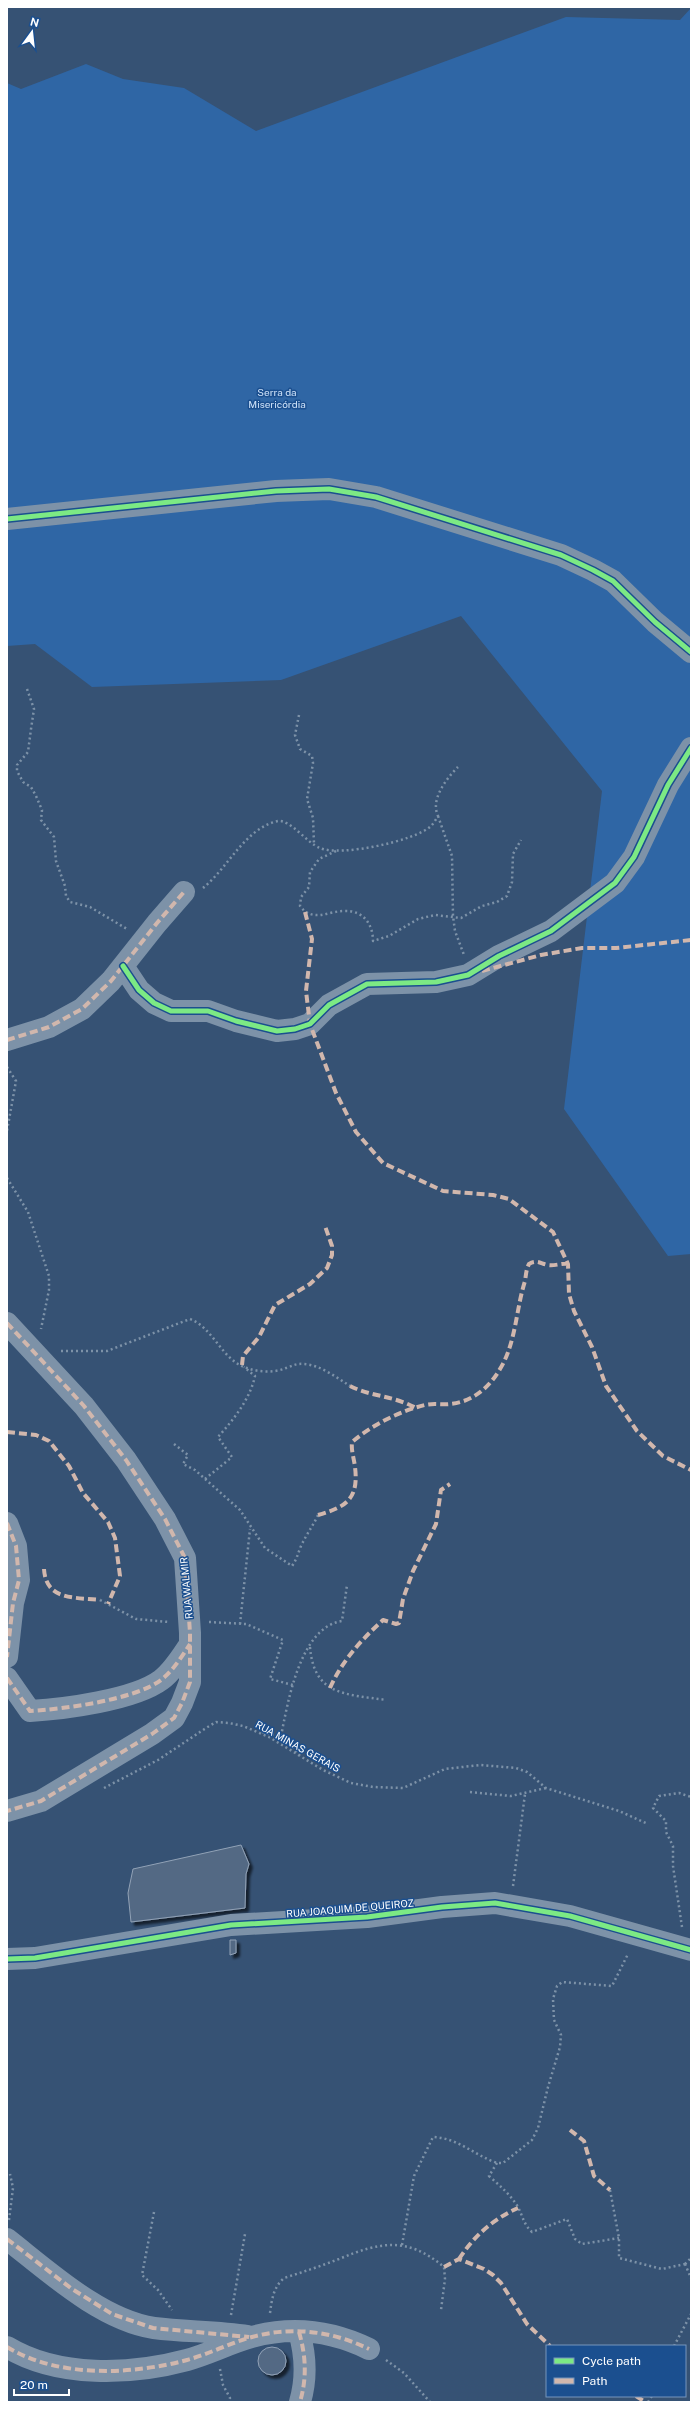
<svg xmlns="http://www.w3.org/2000/svg" width="698" height="2409" font-family="'Public Sans',sans-serif">
	<style>
		.green { fill: #2f66a5 }
		.building { fill: #526984; stroke: #92a2b6; filter: url(#shadow) }
		.lines { fill: none; stroke-linecap: round; stroke-linejoin: round }
		.path { stroke: #7d92a8; stroke-width: 2.5; stroke-dasharray: 2 3; stroke-linecap: butt }
		.minor { stroke: #7d92a8; stroke-width: 22 }
		.quiet { stroke: #d1b7ad; stroke-width: 4; stroke-dasharray: 8 4; stroke-linecap: butt }
		.cycleway-casing { stroke: #1b4f8f; stroke-width: 8 }
		.cycleway { stroke: #7ce984; stroke-width: 5 }
		.labels { text-anchor: middle; stroke-width: 3; stroke-linejoin: round; paint-order: stroke }
		.park-label { font-size: 10px; fill: #cfe3fa; stroke: #1b4f8f }
		.street-label { font-size: 10px; fill: #fff; stroke: #1b4f8f }
	</style>
	<defs>
		<filter id="shadow"><feDropShadow dx="3.5" dy="3.5" stdDeviation="1" flood-color="#0009"/></filter>
	</defs>
	<rect width="100%" height="100%" fill="#365274"/>
	<!-- green -->
	<path class="green" d="M691,8V1254L668,1256L564,1109L602,791L461,616L281,680L92,687L35,644L7,646V83L21,89L86,64L123,79L184,88L256,131L566,17L680,20Z"/>
	<!-- building -->
	<path class="building" d="M241,1845L249,1864L246,1874L245,1908L131,1922L128,1893L133,1869Z
		M230,1940H236V1953L230,1955Z
		M258 2361a14 14 0 1 1 28 0a14 14 0 1 1-28 0Z"/>
	<g class="lines">
		<!-- path -->
		<path class="path" d="M27,689L34,709L31,729L28,752L17,765V771L23,782L31,787L36,796L42,810L41,820L54,837L56,861L65,886L66,896L70,902L90,907L127,929
			M299,715L295,735L300,749L312,756L313,763L307,799L313,818L314,844
			M438,816L452,856L453,916L455,931L464,955
			M336,851L319,859L310,872L309,887L301,897L300,906C313,923 328,911 344,911C363,910 373,924 373,941L389,936L418,919L435,915L461,918L482,906L497,902L507,896L512,882L513,854L521,840
			M203,888C228,868 245,828 278,821C290,819 308,844 320,848C340,857 415,841 431,826C434,823 436,819 438,816C430,799 447,778 458,767
			M7,1067L16,1081L7,1131
			M7,1178L28,1212L49,1276V1290L41,1329
			M61,1351H107L190,1319C211,1327 219,1352 238,1364C252,1372 272,1374 286,1368C292,1366 297,1363 304,1364C320,1365 336,1377 350,1386
			M174,1444L188,1455L183,1464L195,1470L240,1510L265,1548L292,1566C297,1559 298,1553 301,1546C306,1535 313,1526 318,1515
			M205,1479L232,1457L218,1437C234,1419 250,1399 255,1376L244,1367
			M100,1600L136,1619L169,1622
			M209,1622L246,1624L283,1640L270,1679L293,1685
			M240,1624L250,1529
			M310,1647C314,1696 346,1694 386,1700
			M262,1732L283,1737L300,1756
			M281,1736C288,1702 300,1627 342,1621L347,1585
			M104,1788L158,1760L206,1728L216,1722L229,1723L243,1726L269,1737L323,1770L351,1783L373,1787L403,1788L445,1769L480,1765L516,1768L527,1772L546,1788L619,1811L648,1824
			M470,1792L511,1796L546,1788
			M513,1886L525,1794
			M682,1927L673,1866V1846L666,1832V1821L653,1808L659,1796L679,1793L691,1797
			M497,2163L489,2176C500,2186 510,2194 518,2207C523,2217 524,2225 532,2232L567,2219L575,2239L582,2244L619,2238
			M610,2190L619,2238V2258L662,2269L685,2264
			M154,2212L142,2275L158,2290L172,2310
			M9,2220L13,2188L10,2174
			M402,2245L414,2176L433,2137C458,2138 474,2155 497,2163H503L532,2140L538,2128L548,2087L560,2047L561,2035L554,2020L553,1999L557,1986L562,1982L612,1986L628,1954
			M685,2264L691,2278
			M685,2264L691,2258
			M270,2313C272,2299 273,2288 284,2278C303,2272 321,2266 339,2259C380,2242 407,2236 444,2267L445,2279L441,2310
			M231,2315L245,2234
			M674,2346L691,2314
			M386,2360L404,2373L430,2402
			M220,2369L223,2385L230,2398L229,2402
			M648,2402L652,2396"/>
		<!-- minor -->
		<path class="minor" d="M7,519L276,491L329,489L376,497L561,555L593,570L613,581L655,622L691,652
			M123,966L139,990L154,1003L171,1011H208L236,1021L277,1031L295,1029L310,1024L329,1005L367,984L436,982L468,975L499,956L551,931L615,883L634,857L668,785L691,748
			M7,1040L49,1027L82,1009L111,981L157,923L184,892
			M7,1323L84,1406L126,1460L165,1519L185,1558L190,1633V1682L182,1703L174,1718L152,1734L41,1801L7,1811
			M7,1523L16,1546L19,1580L13,1603L7,1657
			M7,1678L30,1711C64,1709 134,1700 161,1680C173,1671 182,1656 190,1644
			M7,1959L35,1958L231,1925L367,1917L442,1907L495,1903L570,1916L691,1950
			M7,2239C48,2271 101,2320 154,2328C185,2332 217,2331 248,2336
			M299,2332C306,2356 307,2378 300,2402
			M7,2347C58,2378 131,2375 187,2360C209,2354 230,2343 252,2337C292,2326 332,2331 369,2349"/>
		<!-- quiet -->
		<path class="quiet" d="M305,912L312,939L306,991L310,1024L336,1093L356,1132L383,1163L443,1191L493,1195L509,1199L553,1232L568,1264L569,1294L574,1311L592,1347L606,1386L637,1431L663,1456L691,1470
			M482,971L541,955L582,948H616L691,940
			M7,1040L49,1027L82,1009L111,981L157,923L184,892
			M7,1323L84,1406L126,1460L165,1519L185,1558L190,1633V1682L182,1703L174,1718L152,1734L41,1801L7,1811
			M242,1365L243,1356L259,1337L275,1305L310,1284L327,1268L332,1255V1246L325,1226
			M350,1386C372,1397 392,1395 416,1408
			M7,1432L36,1435L49,1441L69,1466L83,1493L108,1522L115,1538L120,1576L108,1604
			M318,1515C346,1507 359,1499 355,1467C354,1458 351,1451 352,1442C372,1425 400,1411 425,1405C434,1403 442,1405 450,1404C472,1402 489,1388 500,1369C516,1343 516,1309 525,1281C526,1275 526,1270 529,1264C537,1259 541,1264 548,1265C555,1266 562,1263 568,1264
			M7,1523L16,1546L19,1580L13,1603L7,1657
			M44,1569C46,1601 75,1597 100,1600
			M7,1678L30,1711C64,1709 134,1700 161,1680C173,1671 182,1656 190,1644
			M330,1688C342,1661 361,1640 383,1620L396,1624L399,1623L403,1599L413,1571L436,1524L441,1490L450,1484
			M570,2130L584,2141L594,2176L610,2190
			M7,2239L72,2289L112,2314L153,2328L249,2337
			M459,2259C474,2236 493,2219 518,2208
			M444,2267L459,2259L484,2269L493,2275L501,2283L527,2324L550,2346
			M299,2332C306,2356 307,2378 300,2402
			M7,2347C58,2378 131,2375 187,2360C209,2354 230,2343 252,2337C292,2326 332,2331 369,2349
			M636,2396L645,2402"/>
		<defs>
			<path id="cycleway" d="M7,519L276,491L329,489L376,497L561,555L593,570L613,581L655,622L691,652
				M123,966L139,990L154,1003L171,1011H208L236,1021L277,1031L295,1029L310,1024L329,1005L367,984L436,982L468,975L499,956L551,931L615,883L634,857L668,785L691,748
				M7,1959L35,1958L231,1925L367,1917L442,1907L495,1903L570,1916L691,1950"/>
		</defs>
		<!-- cycleway casing -->
		<use href="#cycleway" class="cycleway-casing"/>
		<!-- cycleway -->
		<use href="#cycleway" class="cycleway"/>
	</g>
	<g class="labels">
		<!-- park labels -->
		<g class="park-label">
			<text x="277" y="396">Serra da<tspan x="277" dy="12">Misericórdia</tspan></text>
		</g>
		<!-- street labels -->
		<g class="street-label">
			<text transform="translate(186 1588) rotate(-95)" y="4">RUA WALMIR</text>
			<text transform="translate(298 1746) rotate(29)" y="4">RUA MINAS GERAIS</text>
			<text transform="translate(350 1908) rotate(-5)" y="4">RUA JOAQUIM DE QUEIROZ</text>
		</g>
	</g>
	<!-- border -->
	<rect width="698" height="2409" fill="none" stroke="#ffffff" stroke-width="16"/>
	<!-- legend -->
	<rect x="546" y="2345" width="140" height="52" fill="#1b4f8f" stroke="#7695bc"/>
	<rect x="554" y="2358" width="20" height="6" fill="#7ce984" stroke="#7695bc"/>
	<text x="582" y="2365" font-size="12" fill="#ffffff">Cycle path</text>
	<rect x="554" y="2378" width="20" height="6" fill="#d1b7ad" stroke="#7695bc"/>
	<text x="582" y="2385" font-size="12" fill="#ffffff">Path</text>
	<!-- north arrow -->
	<g transform="translate(32 32) rotate(15)" stroke="#1b4f8f" stroke-width="3" paint-order="stroke">
	<path d="M0-3L7 15L0 10L-7 15Z" fill="#ffffff"/>
	<text y="-6" font-size="11" font-weight="bold" text-anchor="middle" fill="#ffffff">N</text>
	</g>
	<!-- scale -->
	<path d="M14 2389v6h55v-6" fill="none" stroke="#ffffff" stroke-width="2"/>
	<text x="20" y="2389" font-size="12" fill="#ffffff" stroke="#1b4f8f" stroke-width="3" paint-order="stroke">20 m</text>
</svg>
